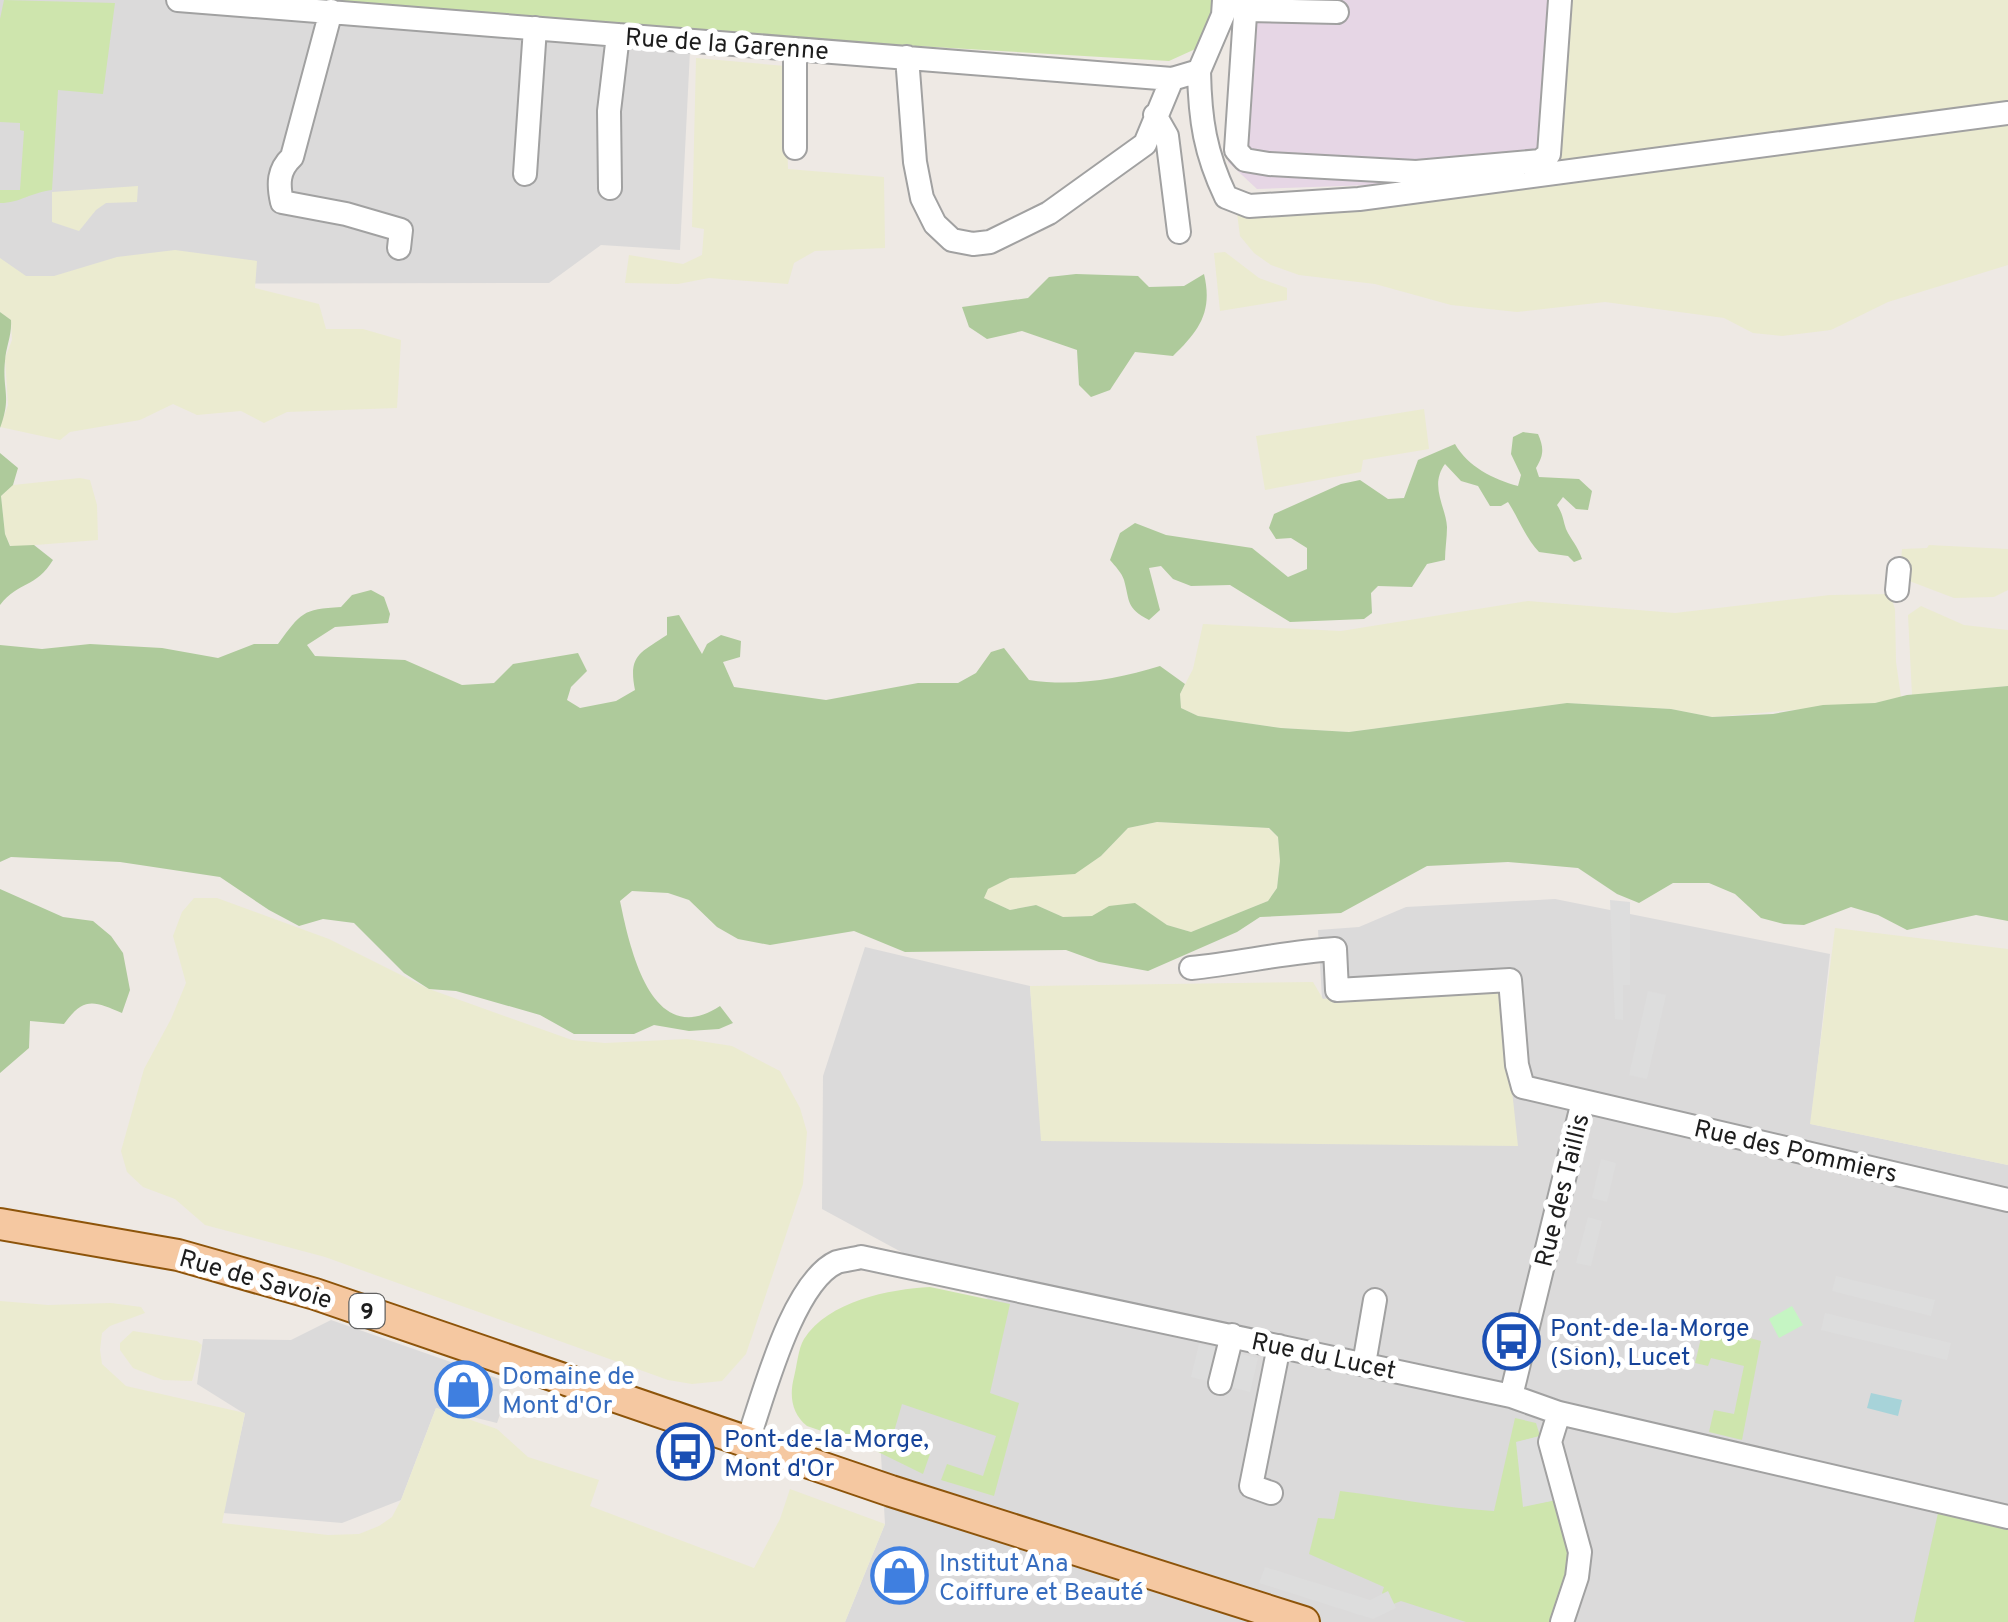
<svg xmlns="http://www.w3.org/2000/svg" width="2008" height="1622" font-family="Overpass,sans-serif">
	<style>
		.residential { fill: #dbdada }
		.industrial { fill: #e6d6e5 }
		.farmland { fill: #ebebd0 }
		.grass { fill: #cee5ad }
		.forest { fill: #aeca9b; fill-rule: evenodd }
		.park { fill: #c5f5c3 }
		.parking { fill: #ddd }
		.water { fill: #a7d3d9 }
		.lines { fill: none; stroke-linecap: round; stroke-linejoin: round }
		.minor-casing { stroke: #a1a1a1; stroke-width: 26 }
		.major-casing { stroke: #8d540a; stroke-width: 34 }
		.minor { stroke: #fff; stroke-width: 22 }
		.major { stroke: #f5c8a1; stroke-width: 30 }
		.labels { text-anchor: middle; stroke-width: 10; stroke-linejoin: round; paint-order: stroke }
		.shield { fill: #fff; stroke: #616161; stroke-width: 2.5 }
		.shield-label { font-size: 22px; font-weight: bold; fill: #1d1d1d }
		.street-label { font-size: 25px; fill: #1d1d1d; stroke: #fff }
		.transit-label { font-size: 25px; fill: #164399; stroke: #fff; text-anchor: start }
		.shop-label { font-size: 25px; fill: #366cbe; stroke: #fff; text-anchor: start }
	</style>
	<rect width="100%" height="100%" fill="#eee9e4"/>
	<!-- residential -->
	<path class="residential" d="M0,0H193L690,51L680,250L601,245L549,283L0,284Z
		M1555,899L1830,954L1811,1124L2008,1165V1622H845L885,1524L880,1438L898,1385L988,1299L822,1209L823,1076L865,947L1030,986L1042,1141L1501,988L1322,999L1318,930L1359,927L1406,907Z
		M331,1320L511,1383L497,1423L436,1408L401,1500L342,1523L223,1513L245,1414L197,1384L203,1339L291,1340Z"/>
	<!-- industrial -->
	<path class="industrial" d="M1237,0H1570L1559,168L1399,184L1257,189L1228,162Z"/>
	<!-- farmland -->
	<path class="farmland" d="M1570,0H2008V108L1559,168Z
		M696,58L785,66L788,169L884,177L885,248L815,251L794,263L788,284L709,278L678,284L625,283L629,255L683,264L702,255L704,229L692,227Z
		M2008,122V265L1888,302L1831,330L1782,336L1753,333L1724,318L1605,302L1517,312L1451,305L1375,284L1299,275L1271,265L1254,253L1240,236L1237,213Z
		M138,186L137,202L106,203L96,210L79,231L52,222V192Z
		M175,250L257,261L255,288L319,304L326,329H363L401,340L397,408L287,412L264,423L241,411L197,415L173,404L140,420L70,432L60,440L0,427L8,405L5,358L12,340L11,320L0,312V258L26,276H54L117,257Z
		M1225,252L1259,278L1287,288V300L1220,311L1214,253Z
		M1424,409L1429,449L1363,460L1361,472L1265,490L1256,436Z
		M80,478L90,480L97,505L98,540L11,547L5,534L1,496L13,485Z
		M1929,545L2008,549V590L1994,597L1954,598L1904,579L1900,573L1902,549L1927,548Z
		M1890,594L1895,609L1896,662L1901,697L1875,703L1712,717L1671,709L1567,703L1349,732L1281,728L1198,716L1181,708L1180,694L1193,669L1203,624L1341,631L1528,601L1675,613L1830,595Z
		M1921,606L1964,625L2008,630V686L1912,695L1908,615Z
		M1157,822L1268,828L1278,837L1280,861L1277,888L1268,901L1191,932L1167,925L1153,916L1110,906L1093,916L1063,917L1036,905L1010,910L984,898L987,889L1010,878L1075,873L1101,856L1128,828Z
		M194,898H217L329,939L429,989L572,1040L605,1043L687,1039L732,1046L780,1071L800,1108L807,1132L803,1184L746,1354L722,1381L692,1384L668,1380L325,1257L205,1225L175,1199L143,1187L127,1172L121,1151L144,1069L171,1019L186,983L173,936L182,912Z
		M1835,928L2008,949V1165L1810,1124Z
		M1313,982L1323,999L1501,988L1518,1146L1041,1141L1030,986Z
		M0,1301L48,1305L111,1303L141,1307L145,1313L110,1326L102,1333L100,1350L102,1364L126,1386L245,1413L222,1523L328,1535L359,1534L379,1526L392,1517L401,1500L436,1408L497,1429L528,1457L599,1480L590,1506L754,1568L780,1519L790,1489L885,1524L845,1622H0Z
		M133,1331L197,1341L202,1345L192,1381L163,1380L133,1368L120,1350V1343Z"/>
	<!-- grass -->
	<path class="grass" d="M4,0L115,3L103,94L58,90L52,190C32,192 20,203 0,203V190H20L24,131L20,130V123L0,122V19Z
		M277,0H1218L1202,46L1169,61L815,40Z
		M930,1287L1010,1304L990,1393L1019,1403L994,1496L941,1480L947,1464L983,1476L996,1436L902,1404L891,1442L930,1454L923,1474L868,1447L807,1426C792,1414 789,1396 794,1377C797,1366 798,1349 804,1339C828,1301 890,1289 930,1287Z
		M1704,1326L1761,1341L1742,1440L1709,1432L1714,1410L1734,1414L1744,1366L1711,1358L1708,1366L1695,1363Z
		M1515,1418L1536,1423L1540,1436L1517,1442L1524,1506L1556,1500C1573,1559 1575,1563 1554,1622H1466L1401,1601L1391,1605L1382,1593L1384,1587L1309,1554L1318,1518L1334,1519L1340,1491C1392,1497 1442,1508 1494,1511Z
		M1938,1513L2008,1530V1622H1914Z"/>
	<!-- forest -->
	<path class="forest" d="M1076,274L1138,276L1149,287L1184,286L1204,274C1213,312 1199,331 1173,356L1135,352L1110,390L1091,397L1079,385L1077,350L1022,331L987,339L969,327L962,307L1028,298L1049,277Z
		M0,312L11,320C12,336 6,346 5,361C2,390 12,396 0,428Z
		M1523,432L1538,434C1544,448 1544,455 1536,468L1539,477L1579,479L1592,491L1588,510L1576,509L1563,497L1557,505C1563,514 1563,520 1566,529C1571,540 1578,546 1582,559L1574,562L1568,556L1539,552C1525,537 1519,519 1508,502L1501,506H1490L1478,486L1461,481L1445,464C1429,486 1446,507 1447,527C1447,538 1445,549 1445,560L1427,564L1412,587L1378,586L1371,593L1372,613L1364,619L1290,622L1230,585L1191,586L1173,579L1161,566L1149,568L1160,610L1149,620C1126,608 1130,602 1124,580C1122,573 1115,566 1110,560L1120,533L1135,523L1166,535L1252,548L1288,577L1307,569V548L1291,538L1276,539L1269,528L1274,514L1341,484L1360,480L1388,499L1404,498L1418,460L1455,444C1468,467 1493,479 1518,486L1521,475L1511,454L1513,437Z
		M0,453L18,468L13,485L1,496L5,534L10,546L34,545L53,560C36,588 19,581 0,605Z
		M371,590L384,597L390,614L388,623L335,627L307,645L315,656L405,660L462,685L494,683L513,664L578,653L587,671L571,687L567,700L580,708L616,701L635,690C628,655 640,653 667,635V617L679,615L702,654L707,644L721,635L741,641L740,657L723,662L734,687L826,700L918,683H958L976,673L991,652L1004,648L1029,680C1075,687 1117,679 1160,666L1185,684L1180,694L1181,708L1198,716L1281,728L1349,732L1567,703L1671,709L1712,717L1773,714L1823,705L1875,703L1907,695L2008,686V921L1976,915L1907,930L1878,915L1851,907L1804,925L1784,924L1761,918L1735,894L1709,883H1673L1639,903L1617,894L1578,868L1508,862L1427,866L1341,913L1260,917L1237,932L1148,971L1099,962L1066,950L905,952L854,931L770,945L738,939L717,927L689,900L668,893L632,891L620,901C630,949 652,1051 720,1006L733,1023L719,1029L689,1031L654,1025L634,1034H574L540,1015L456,991L429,989L404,973L354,923L323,919L299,926L269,910L220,877L120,862L11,857L0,862V645L42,649L90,644L162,648L218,658L254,644H278C301,613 302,609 341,607L352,595ZM1157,822L1269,828L1278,837L1280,861L1277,888L1268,901L1191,932L1167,925L1135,903L1109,906L1092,916L1063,917L1036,905L1010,910L984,898L988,889L1010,878L1075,874L1101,856L1128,828Z
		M0,889L63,917L93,921L111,936L123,953L130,990L122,1013C94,1001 84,996 64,1024L30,1021L29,1048L0,1073Z"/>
	<!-- park -->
	<path class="park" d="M1792,1306L1803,1325L1779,1338L1769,1319Z"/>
	<!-- parking -->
	<path class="parking" d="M1610,900L1630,902V985H1623V1020L1615,1019Z
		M1648,991L1666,995L1647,1079L1629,1075Z
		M1601,1159L1616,1163L1607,1202L1592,1198Z
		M1588,1217L1602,1221L1591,1266L1576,1263Z
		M1836,1276L1935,1300L1931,1316L1832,1291Z
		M1825,1313L1951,1343L1947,1360L1821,1330Z
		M1199,1344L1258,1358L1250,1392L1191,1377Z
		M1540,1436L1556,1500L1523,1507L1516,1442Z
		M1265,1567L1370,1600L1388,1591L1396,1608L1373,1619L1259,1583Z"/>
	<!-- water -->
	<path class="water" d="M1871,1393L1902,1400L1898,1416L1867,1408Z"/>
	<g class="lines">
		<defs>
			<path id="minor" d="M178,0L1172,79L1199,71L1223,15L1224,0
				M1246,0L1236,150L1245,160L1269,164L1416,172L1540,161L1549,154L1560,0
				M1246,10L1337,12
				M331,11L292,157C278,170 278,184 282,202L346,214L401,230L399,248
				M795,49V148
				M907,57L915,162L922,198L935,224L952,240L973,244L990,242L1049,213L1145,144L1172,79
				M1199,71C1200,120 1205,153 1226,197L1249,206L1359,199L2008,113
				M1155,115L1167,136L1179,232
				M525,174L535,28
				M610,188L609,111L618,35
				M1897,590L1899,569
				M1191,968C1240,963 1286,952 1335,949L1337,990L1510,980L1517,1065L1523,1087L2008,1200
				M1364,1364L1375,1300
				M1220,1383L1232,1335
				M1511,1396L1583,1101
				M1559,1413L1550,1442L1580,1552L1577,1577L1562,1622
				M747,1443C763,1398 792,1282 837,1262C844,1260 854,1259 861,1257L1511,1396L1559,1413L2008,1517
				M1271,1493L1251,1486L1279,1346"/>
			<path id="major" d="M0,1224L178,1255L315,1294L891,1491L1304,1622"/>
		</defs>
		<!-- minor casing -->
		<use href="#minor" class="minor-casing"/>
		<!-- major casing -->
		<use href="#major" class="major-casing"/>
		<!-- minor -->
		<use href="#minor" class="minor"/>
		<!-- major -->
		<use href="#major" class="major"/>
	</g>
	<!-- icons -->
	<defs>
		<symbol id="bus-ring" viewBox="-11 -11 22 22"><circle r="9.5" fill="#fff" stroke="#1a4fb4" stroke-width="1.5"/><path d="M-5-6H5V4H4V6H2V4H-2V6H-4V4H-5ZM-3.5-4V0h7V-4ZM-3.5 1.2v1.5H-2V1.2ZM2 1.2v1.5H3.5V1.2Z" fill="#1a4fb4"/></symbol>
		<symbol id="shop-ring" viewBox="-11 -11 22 22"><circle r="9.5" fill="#fff" stroke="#3f7fe0" stroke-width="1.5"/><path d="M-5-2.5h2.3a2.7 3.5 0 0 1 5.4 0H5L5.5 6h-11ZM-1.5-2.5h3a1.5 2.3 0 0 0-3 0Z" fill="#3f7fe0"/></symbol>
	</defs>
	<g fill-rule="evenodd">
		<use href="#bus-ring" x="1480" y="1310" width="63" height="63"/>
		<use href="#shop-ring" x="432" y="1358" width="63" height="63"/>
		<use href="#bus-ring" x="654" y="1420" width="63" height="63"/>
		<use href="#shop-ring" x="868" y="1544" width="63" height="63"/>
	</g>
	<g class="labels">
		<!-- shield labels -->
		<rect class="shield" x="349.5" y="1294" width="35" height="34" rx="8"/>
		<g class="shield-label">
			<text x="367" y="1319">9</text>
		</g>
		<!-- street labels -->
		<g class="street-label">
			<text transform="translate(727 43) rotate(4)" y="9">Rue de la Garenne</text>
			<text transform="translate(1796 1150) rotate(13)" y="9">Rue des Pommiers</text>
			<text transform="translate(1561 1190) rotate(-76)" y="9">Rue des Taillis</text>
			<text transform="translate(256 1278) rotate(16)" y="9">Rue de Savoie</text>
			<text transform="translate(1324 1355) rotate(12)" y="9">Rue du Lucet</text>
		</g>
		<!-- transit labels -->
		<g class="transit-label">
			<text x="1550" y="1336">Pont-de-la-Morge<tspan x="1550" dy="29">(Sion), Lucet</tspan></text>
			<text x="724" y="1447">Pont-de-la-Morge,<tspan x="724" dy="29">Mont d'Or</tspan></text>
		</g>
		<!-- shop labels -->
		<g class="shop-label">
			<text x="502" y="1384">Domaine de<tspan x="502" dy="29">Mont d'Or</tspan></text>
			<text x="939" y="1571">Institut Ana<tspan x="939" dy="29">Coiffure et Beauté</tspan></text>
		</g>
	</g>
</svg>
